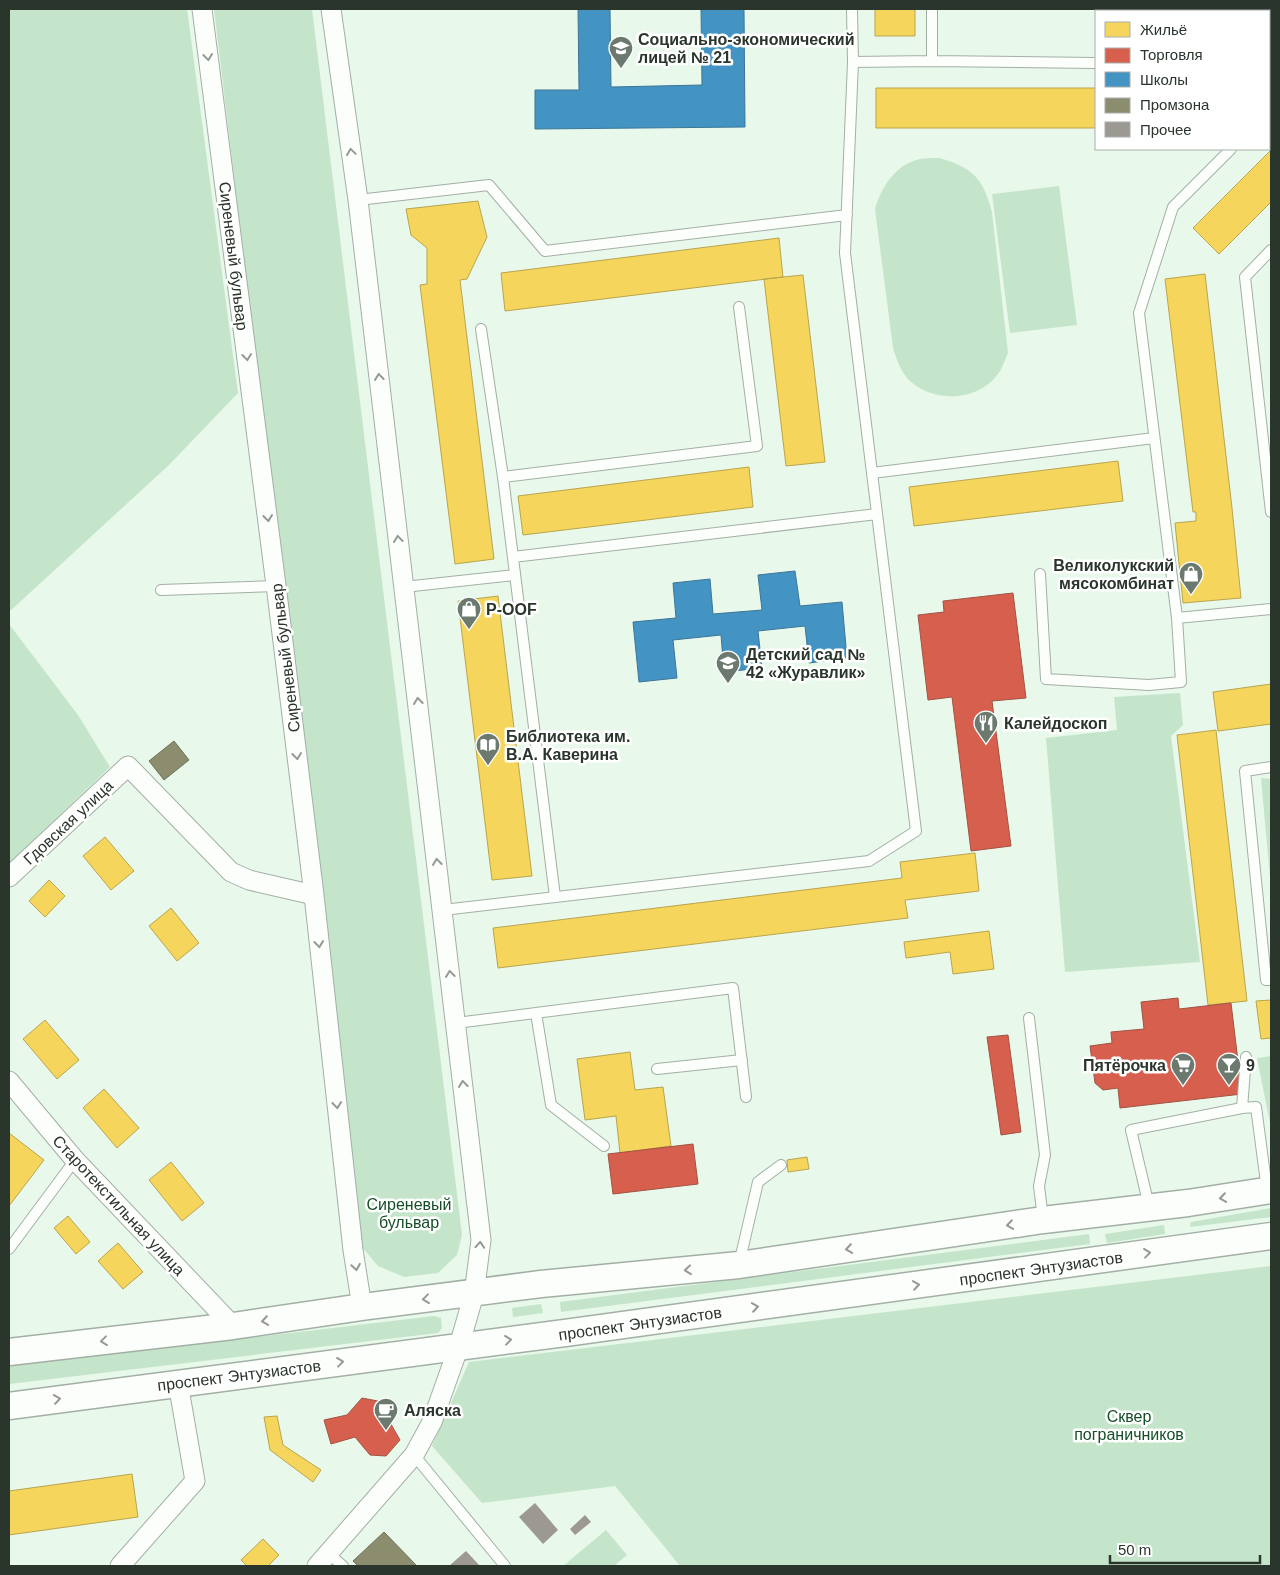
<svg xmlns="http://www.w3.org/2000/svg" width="1280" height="1575" font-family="Arial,sans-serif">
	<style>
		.green { fill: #c5e5cb }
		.homes { fill: #f6d55c; stroke: #b9a54e }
		.shops { fill: #d6604d; stroke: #a25343 }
		.schools { fill: #4393c3; stroke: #3c7796 }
		.industry { fill: #8c8c6e; stroke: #6f725a }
		.building { fill: #9c9992 }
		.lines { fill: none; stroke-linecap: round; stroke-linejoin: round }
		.lane-casing { stroke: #a3afa5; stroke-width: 12 }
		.street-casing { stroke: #a3afa5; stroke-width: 21 }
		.secondary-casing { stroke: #a3afa5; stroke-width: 29 }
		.lane { stroke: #fcfefc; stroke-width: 10 }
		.street { stroke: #fcfefc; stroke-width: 19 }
		.secondary { stroke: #fcfefc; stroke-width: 26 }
		.oneway { stroke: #939a94 }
		.labels { text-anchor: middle; stroke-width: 5; stroke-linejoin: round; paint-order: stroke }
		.poi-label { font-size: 16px; font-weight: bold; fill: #2a352c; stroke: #fff; text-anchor: start }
		.street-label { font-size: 16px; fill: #2a352c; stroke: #fff }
		.park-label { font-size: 16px; fill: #154e27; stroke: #fff }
	</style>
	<rect width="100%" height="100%" fill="#e8f8ea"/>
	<!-- green -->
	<path class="green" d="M9,9H187L238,393L169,465L9,612Z
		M214,9H312L462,1235L457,1255L438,1273L404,1277L378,1266L362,1247Z
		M940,158C973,168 983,178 992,212L1008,353C1005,359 1003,366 1000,371C981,401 937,404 911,382C901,373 897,360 893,348L875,209C882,186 895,165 920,159C926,158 934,158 940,158Z
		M1059,186L1077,325L1010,333L992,194Z
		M9,624L78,715L110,767L9,864Z
		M1180,693L1183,725L1171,736L1200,962L1065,972L1046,738L1117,730L1114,697Z
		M1261,778L1271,779V889Z
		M1271,1056V1128L1257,1058Z
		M1271,1208V1217L1190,1227L1191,1222Z
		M1164,1225L1165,1234L1107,1243L1105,1234Z
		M1089,1234L1090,1244L561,1312L560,1302Z
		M1271,1266V1566H680L615,1486L482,1503L432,1446L469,1362Z
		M541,1304L543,1313L513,1317L512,1308Z
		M434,1316L441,1318L442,1328L438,1333L9,1384V1366Z
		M606,1530L627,1555L614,1566H563Z"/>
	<!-- homes -->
	<path class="homes" d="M875,9H915V36H875Z
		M876,88H1096V128H876Z
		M1271,150V202L1219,254L1193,228Z
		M478,201L487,237L467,279L460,280L494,559L455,564L420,285L427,284V248L411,235L406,209Z
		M779,238L783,277L505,311L501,273Z
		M1205,274L1232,508L1241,598L1183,603L1175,523L1196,521V512H1193L1165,279Z
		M803,275L825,462L786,466L764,279Z
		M1118,461L1123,501L914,526L909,487Z
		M749,467L753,507L523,535L518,496Z
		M498,596L532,876L492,880L458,601Z
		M1271,684V724L1218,731L1213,692Z
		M1216,730L1247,1001L1208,1005L1177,735Z
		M105,837L134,871L111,890L83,856Z
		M975,853L979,891L905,900L908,918L498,968L493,928L902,878L900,862Z
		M49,880L65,896L45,917L29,901Z
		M171,908L199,943L177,961L149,926Z
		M989,931L994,969L953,974L950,952L906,958L904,942Z
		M1271,1000V1038L1261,1039L1256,1001Z
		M45,1020L79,1060L57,1079L23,1039Z
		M630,1052L635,1090L663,1087L671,1146L620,1153L616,1116L585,1120L577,1059Z
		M104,1089L139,1128L117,1148L83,1108Z
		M9,1133L44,1160L9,1206Z
		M807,1157L809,1169L788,1172L787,1160Z
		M171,1162L204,1203L182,1221L149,1180Z
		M68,1216L90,1242L76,1254L54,1228Z
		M118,1243L143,1272L123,1289L98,1261Z
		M277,1416L283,1445L321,1470L313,1482L270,1450L264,1417Z
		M132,1474L138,1517L9,1535V1491Z
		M263,1539L279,1555L268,1566H247L241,1560Z"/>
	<!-- shops -->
	<path class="shops" d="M1013,593L1026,698L992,701L1011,846L971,851L952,697L928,700L918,615L944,612L943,601Z
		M1178,998L1179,1009L1231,1003L1242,1094L1120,1108L1118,1088L1103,1090L1095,1083L1090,1046L1112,1043L1111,1032L1144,1029L1141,1002Z
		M1008,1035L1021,1132L1001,1135L987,1037Z
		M693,1144L698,1184L613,1194L608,1154Z
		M362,1398L383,1402L392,1426L400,1440L386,1456L370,1455L355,1437L331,1444L324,1420L347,1415Z"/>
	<!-- schools -->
	<path class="schools" d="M578,9H610L611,87L702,85L701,9H744L745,127L535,129V90H579Z
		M795,571L800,606L842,602L847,658L809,663L805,626L758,631L762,668L724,672L721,635L673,640L677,678L639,682L633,622L676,618L673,583L710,579L713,614L762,610L758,575Z"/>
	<!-- industry -->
	<path class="industry" d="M174,741L189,760L164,780L149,761Z
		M384,1532L417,1566H358L353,1561Z"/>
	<!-- building -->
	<path class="building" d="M535,1503L558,1530L543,1544L519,1517Z
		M585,1515L591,1522L575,1535L570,1529Z
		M466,1551L480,1566H449Z"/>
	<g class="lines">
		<defs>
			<path id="lane" d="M852,9L853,62L932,61L1096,63
				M1255,9L1258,11
				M1269,22L1271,24
				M932,61V9
				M1269,111L1271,109
				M358,200L489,185L545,251L847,215
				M1271,250L1245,277L1271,512
				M481,329L503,477L555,897
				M872,473L1154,438
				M503,477L757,446L739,307
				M513,557L877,514
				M1040,574L1046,679L1149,685L1181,682L1177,618L1271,609
				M404,587L515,575
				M161,590L276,586
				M1177,618L1139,313L1173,207L1231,149
				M1271,767L1245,771L1266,980H1271
				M443,910L869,861L916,831L845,253L853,62
				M536,1013L551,1105L604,1146
				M1029,1018L1045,1155L1039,1186L1043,1219
				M456,1023L733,988L746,1097
				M1246,1057L1242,1108L1256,1107L1267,1190
				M657,1069L742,1060
				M1149,1206L1131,1130L1242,1108
				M9,1249L75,1160
				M739,1264L758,1182L781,1165
				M414,1455L505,1566
				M328,1553L343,1566"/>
			<path id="street" d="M202,9L277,593L314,895L353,1250L362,1307
				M9,877L128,766L231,872L249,880L314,895
				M9,1081L75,1160L233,1326
				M120,1566L195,1481L178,1383
				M317,1566L414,1455L432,1422L459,1346L474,1294L481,1240L358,200L331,9"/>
			<path id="secondary" d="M9,1352L233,1326L362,1307L541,1284L739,1265L1043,1220L1188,1203L1271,1190
				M9,1406L565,1333L1271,1236"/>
		</defs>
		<!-- lane casing -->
		<use href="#lane" class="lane-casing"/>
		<!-- street casing -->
		<use href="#street" class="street-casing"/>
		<!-- secondary casing -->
		<use href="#secondary" class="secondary-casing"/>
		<!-- lane -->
		<use href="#lane" class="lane"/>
		<!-- street -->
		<use href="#street" class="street"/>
		<!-- secondary -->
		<use href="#secondary" class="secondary"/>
	</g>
	<!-- one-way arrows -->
	<defs><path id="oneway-chevron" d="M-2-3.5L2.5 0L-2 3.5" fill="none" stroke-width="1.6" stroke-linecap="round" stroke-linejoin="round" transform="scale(1.25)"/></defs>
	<g class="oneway">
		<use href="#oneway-chevron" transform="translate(208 57) rotate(83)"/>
		<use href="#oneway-chevron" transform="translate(351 152) rotate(-98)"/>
		<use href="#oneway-chevron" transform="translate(247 357) rotate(83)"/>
		<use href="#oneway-chevron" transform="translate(379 377) rotate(-97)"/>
		<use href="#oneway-chevron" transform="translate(268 518) rotate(83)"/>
		<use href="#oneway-chevron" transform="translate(398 539) rotate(-97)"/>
		<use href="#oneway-chevron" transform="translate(418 701) rotate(-97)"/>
		<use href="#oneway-chevron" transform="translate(297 756) rotate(83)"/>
		<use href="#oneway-chevron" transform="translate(437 862) rotate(-97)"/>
		<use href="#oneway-chevron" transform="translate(319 944) rotate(84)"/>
		<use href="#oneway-chevron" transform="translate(450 974) rotate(-97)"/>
		<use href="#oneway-chevron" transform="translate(463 1084) rotate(-97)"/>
		<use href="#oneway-chevron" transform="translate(337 1105) rotate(84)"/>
		<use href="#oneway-chevron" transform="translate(1223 1198) rotate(172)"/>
		<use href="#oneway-chevron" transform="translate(1010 1225) rotate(172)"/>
		<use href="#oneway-chevron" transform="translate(480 1245) rotate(-86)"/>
		<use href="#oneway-chevron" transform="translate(849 1249) rotate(172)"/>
		<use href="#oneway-chevron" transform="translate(1147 1253) rotate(-7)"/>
		<use href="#oneway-chevron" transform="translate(356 1267) rotate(81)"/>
		<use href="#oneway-chevron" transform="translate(688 1270) rotate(174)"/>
		<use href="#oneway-chevron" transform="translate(916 1285) rotate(-8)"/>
		<use href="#oneway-chevron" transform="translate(426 1299) rotate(173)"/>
		<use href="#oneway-chevron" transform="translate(755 1307) rotate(-8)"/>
		<use href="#oneway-chevron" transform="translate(265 1321) rotate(172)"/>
		<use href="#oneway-chevron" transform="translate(508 1340) rotate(-7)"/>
		<use href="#oneway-chevron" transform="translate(104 1341) rotate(173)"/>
		<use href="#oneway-chevron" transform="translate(340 1362) rotate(-7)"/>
		<use href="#oneway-chevron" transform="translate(57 1399) rotate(-8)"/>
	</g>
	<!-- icons -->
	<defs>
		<symbol id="school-pin" viewBox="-11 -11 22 30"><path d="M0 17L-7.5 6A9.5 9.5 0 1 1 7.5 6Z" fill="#6c796e" stroke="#fff"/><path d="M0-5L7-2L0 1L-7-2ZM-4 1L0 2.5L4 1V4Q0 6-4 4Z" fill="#fff"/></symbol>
		<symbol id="shop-pin" viewBox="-11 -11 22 30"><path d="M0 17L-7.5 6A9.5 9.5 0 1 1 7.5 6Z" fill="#6c796e" stroke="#fff"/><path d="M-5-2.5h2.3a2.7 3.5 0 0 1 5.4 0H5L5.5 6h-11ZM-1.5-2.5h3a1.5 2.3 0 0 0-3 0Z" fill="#fff"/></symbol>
		<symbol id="restaurant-pin" viewBox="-11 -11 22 30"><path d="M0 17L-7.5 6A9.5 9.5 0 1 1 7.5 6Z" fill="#6c796e" stroke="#fff"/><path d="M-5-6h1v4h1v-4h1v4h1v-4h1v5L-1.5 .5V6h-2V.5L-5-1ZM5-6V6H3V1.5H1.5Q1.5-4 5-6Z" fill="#fff"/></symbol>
		<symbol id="library-pin" viewBox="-11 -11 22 30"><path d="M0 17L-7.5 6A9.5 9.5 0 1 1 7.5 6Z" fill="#6c796e" stroke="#fff"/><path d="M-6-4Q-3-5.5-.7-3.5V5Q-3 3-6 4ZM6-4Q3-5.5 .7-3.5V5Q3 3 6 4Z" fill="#fff"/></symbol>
		<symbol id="supermarket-pin" viewBox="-11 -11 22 30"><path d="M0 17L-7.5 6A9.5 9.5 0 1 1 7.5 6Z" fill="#6c796e" stroke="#fff"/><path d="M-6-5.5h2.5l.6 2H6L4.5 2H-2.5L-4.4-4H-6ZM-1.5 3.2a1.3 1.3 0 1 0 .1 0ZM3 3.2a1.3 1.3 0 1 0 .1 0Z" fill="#fff"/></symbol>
		<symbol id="bar-pin" viewBox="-11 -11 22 30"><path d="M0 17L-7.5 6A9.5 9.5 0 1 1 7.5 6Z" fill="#6c796e" stroke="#fff"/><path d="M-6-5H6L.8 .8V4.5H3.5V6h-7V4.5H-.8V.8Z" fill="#fff"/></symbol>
		<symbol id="cafe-pin" viewBox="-11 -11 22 30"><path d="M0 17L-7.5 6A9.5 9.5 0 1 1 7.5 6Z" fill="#6c796e" stroke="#fff"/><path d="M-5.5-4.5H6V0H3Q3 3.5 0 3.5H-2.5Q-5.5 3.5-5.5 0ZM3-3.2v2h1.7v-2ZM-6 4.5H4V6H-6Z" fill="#fff"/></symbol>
	</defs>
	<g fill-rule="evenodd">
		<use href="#school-pin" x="607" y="34" width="28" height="38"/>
		<use href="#shop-pin" x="1177" y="560" width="28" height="38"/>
		<use href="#shop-pin" x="455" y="595" width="28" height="38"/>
		<use href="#school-pin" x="714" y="649" width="28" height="38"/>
		<use href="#restaurant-pin" x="972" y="709" width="28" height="38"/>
		<use href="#library-pin" x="474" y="731" width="28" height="38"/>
		<use href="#supermarket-pin" x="1169" y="1051" width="28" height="38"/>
		<use href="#bar-pin" x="1215" y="1051" width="28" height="38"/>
		<use href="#cafe-pin" x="372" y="1396" width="28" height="38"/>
	</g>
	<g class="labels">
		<!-- poi labels -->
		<g class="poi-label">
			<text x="638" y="45">Социально-экономический<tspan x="638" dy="18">лицей № 21</tspan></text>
			<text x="1174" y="571" text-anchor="end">Великолукский<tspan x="1174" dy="18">мясокомбинат</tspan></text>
			<text x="486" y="615">P-OOF</text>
			<text x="746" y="660">Детский сад №<tspan x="746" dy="18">42 «Журавлик»</tspan></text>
			<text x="1004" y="729">Калейдоскоп</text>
			<text x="506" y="742">Библиотека им.<tspan x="506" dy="18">В.А. Каверина</tspan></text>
			<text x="1166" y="1071" text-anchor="end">Пятёрочка</text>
			<text x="1246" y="1071">9</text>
			<text x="404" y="1416">Аляска</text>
		</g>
		<!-- street labels -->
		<g class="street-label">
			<text transform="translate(234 256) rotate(83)" y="6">Сиреневый бульвар</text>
			<text transform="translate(285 658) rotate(-97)" y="6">Сиреневый бульвар</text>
			<text transform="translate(68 822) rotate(-43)" y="6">Гдовская улица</text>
			<text transform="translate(119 1205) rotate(47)" y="6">Старотекстильная улица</text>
			<text transform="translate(1041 1268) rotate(-8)" y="6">проспект Энтузиастов</text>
			<text transform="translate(640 1323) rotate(-8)" y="6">проспект Энтузиастов</text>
			<text transform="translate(239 1375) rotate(-7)" y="6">проспект Энтузиастов</text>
		</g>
		<!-- park labels -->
		<g class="park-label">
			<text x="409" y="1210">Сиреневый<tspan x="409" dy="18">бульвар</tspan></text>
			<text x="1129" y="1422">Сквер<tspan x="1129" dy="18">пограничников</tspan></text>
		</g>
	</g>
	<!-- border -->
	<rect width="1280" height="1575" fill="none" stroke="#2a352c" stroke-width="20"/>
	<!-- legend -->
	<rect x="1095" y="10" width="175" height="140" fill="#ffffff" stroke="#aaaeab"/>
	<rect x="1105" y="22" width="25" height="15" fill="#f6d55c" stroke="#aaaeab"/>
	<text x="1140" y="35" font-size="15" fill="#2a352c">Жильё</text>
	<rect x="1105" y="48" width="25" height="15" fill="#d6604d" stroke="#aaaeab"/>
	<text x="1140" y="60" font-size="15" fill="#2a352c">Торговля</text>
	<rect x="1105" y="72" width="25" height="15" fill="#4393c3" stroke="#aaaeab"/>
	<text x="1140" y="85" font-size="15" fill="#2a352c">Школы</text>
	<rect x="1105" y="98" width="25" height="15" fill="#8c8c6e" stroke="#aaaeab"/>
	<text x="1140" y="110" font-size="15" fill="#2a352c">Промзона</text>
	<rect x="1105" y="122" width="25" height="15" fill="#9c9992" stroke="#aaaeab"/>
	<text x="1140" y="135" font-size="15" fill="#2a352c">Прочее</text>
	<!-- scale -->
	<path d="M1110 1555v8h150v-8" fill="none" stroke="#2a352c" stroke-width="2.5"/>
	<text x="1118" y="1555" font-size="15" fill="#2a352c" stroke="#ffffff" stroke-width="4" paint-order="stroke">50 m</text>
</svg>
